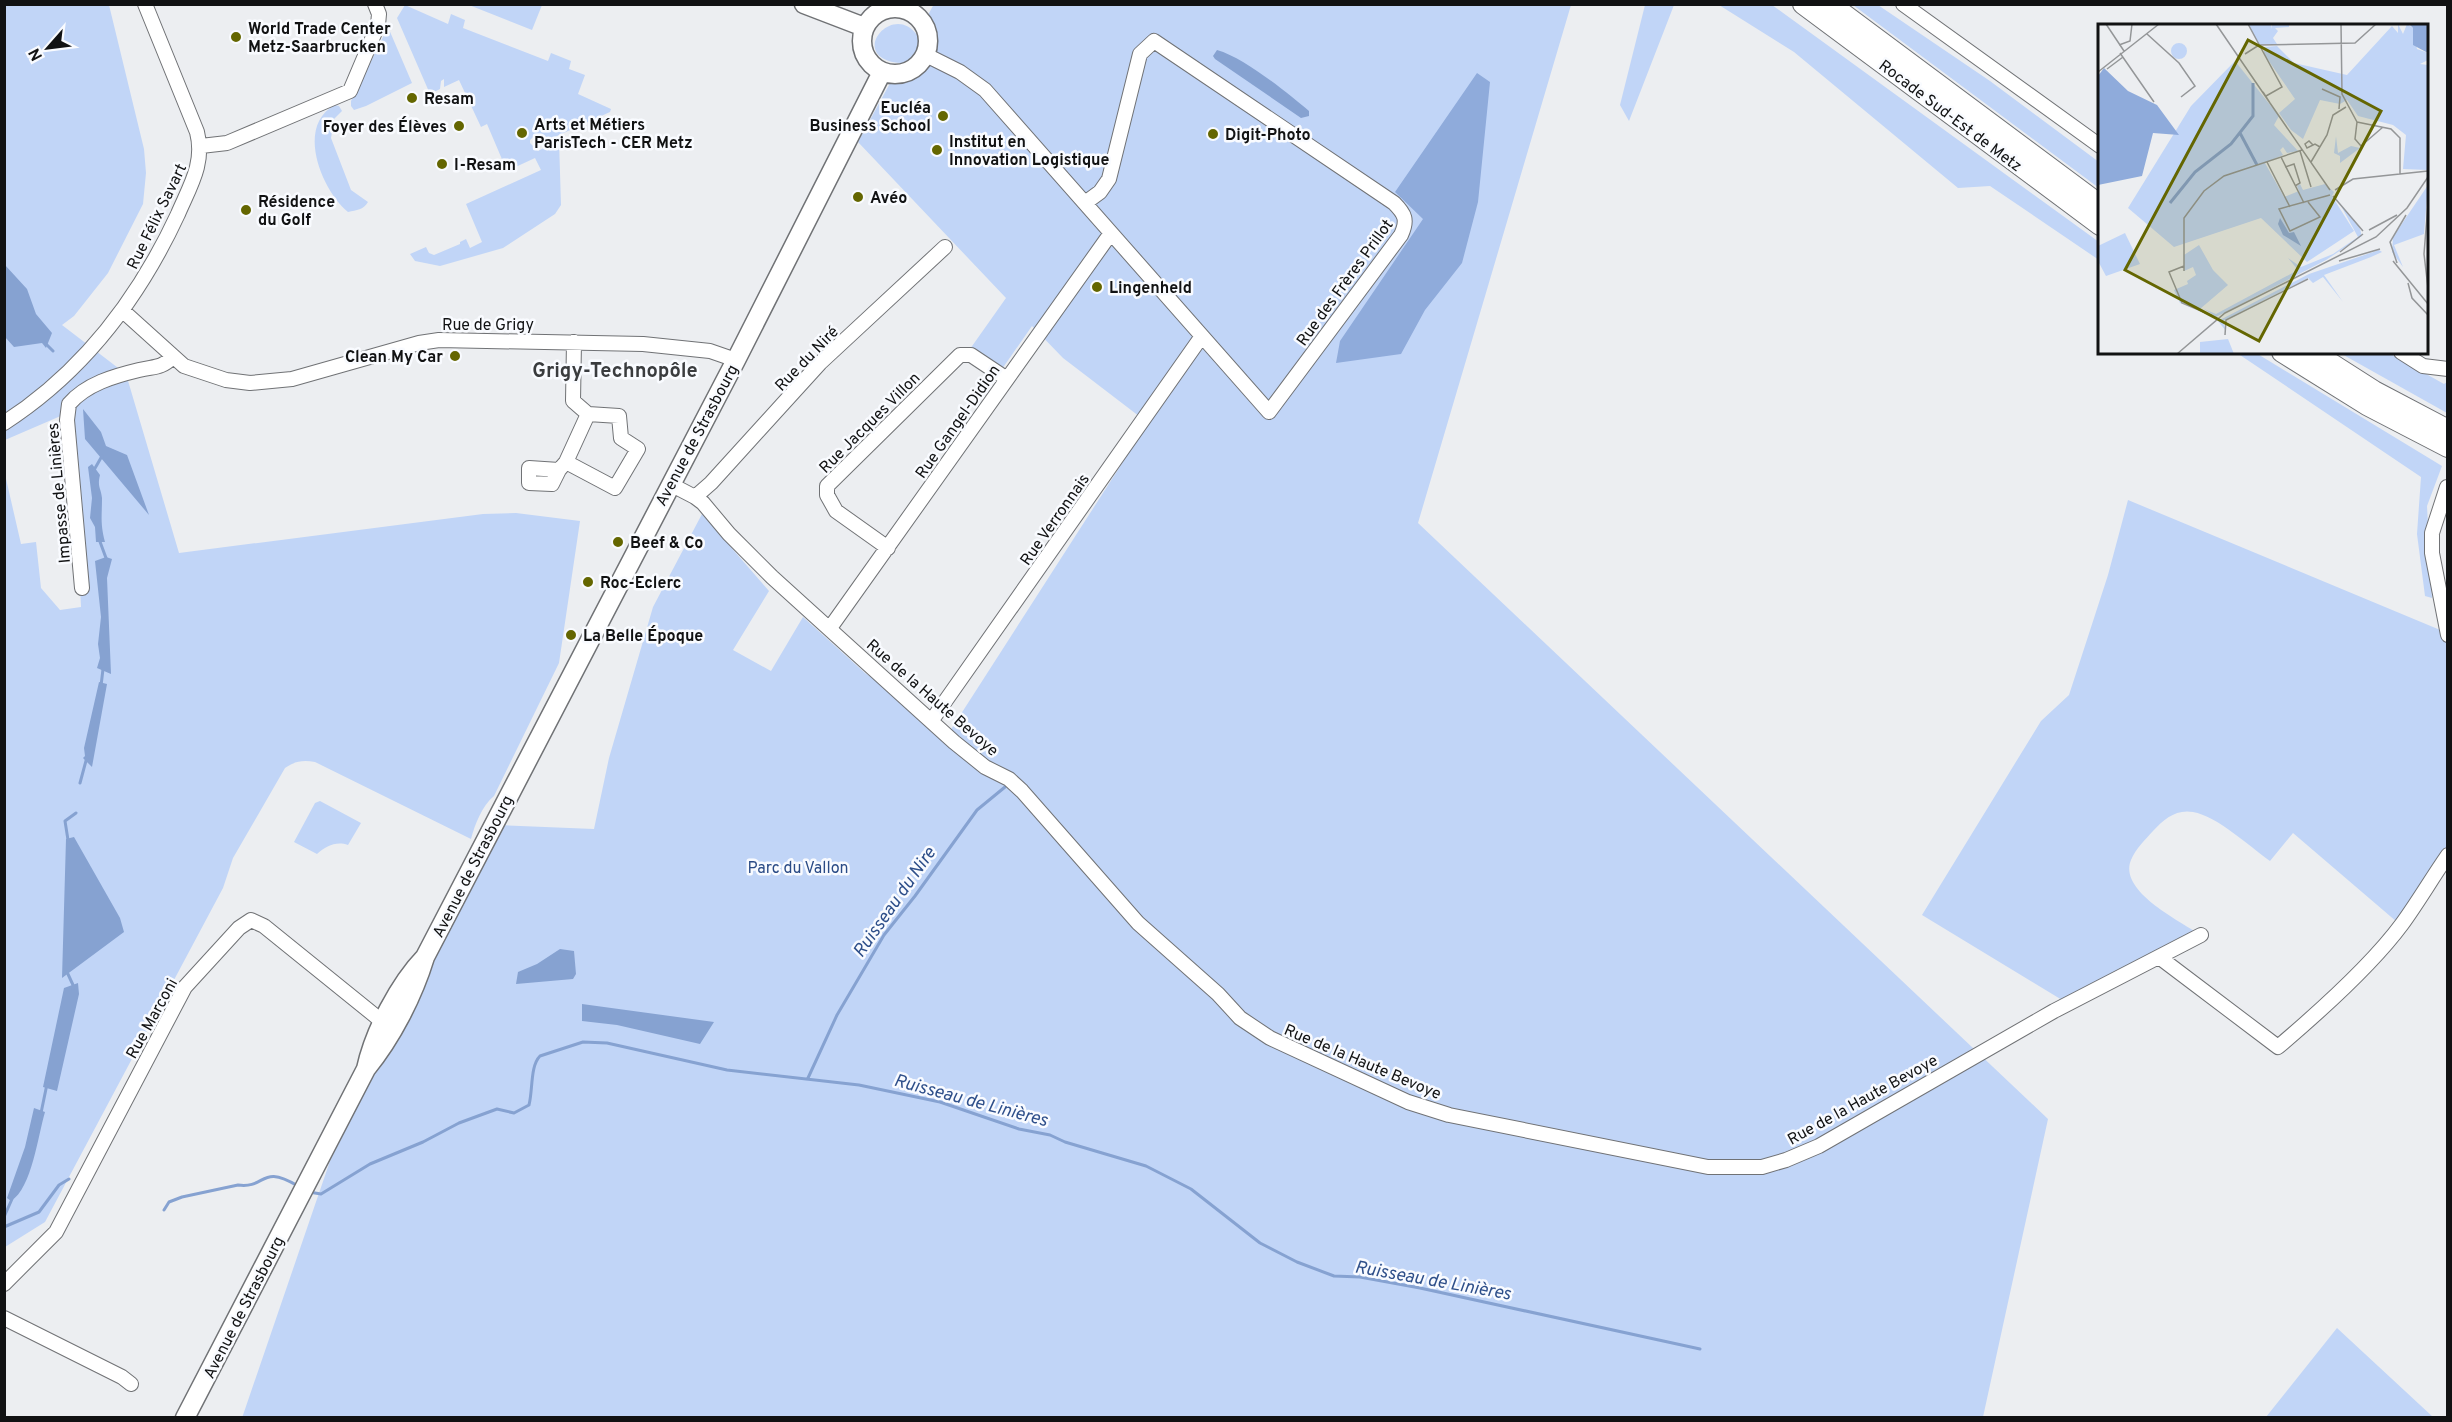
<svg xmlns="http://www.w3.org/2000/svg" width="2452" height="1422" font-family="Overpass,sans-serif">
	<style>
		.green { fill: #c1d5f7 }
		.forest { fill: #8fabdb }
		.water { fill: #86a2d1 }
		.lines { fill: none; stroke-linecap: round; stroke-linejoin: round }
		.stream { stroke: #86a2d1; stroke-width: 3 }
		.minor-casing { stroke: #707275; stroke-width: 16 }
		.major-casing { stroke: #707275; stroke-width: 21 }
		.highway-casing { stroke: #707275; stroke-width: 22 }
		.minor { stroke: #fff; stroke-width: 14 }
		.major { stroke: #fff; stroke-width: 18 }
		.highway { stroke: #fff; stroke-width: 20 }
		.poi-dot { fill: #646600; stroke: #f9fbff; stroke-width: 2 }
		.labels { text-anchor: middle; stroke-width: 5; stroke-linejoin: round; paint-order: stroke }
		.poi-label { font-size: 16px; font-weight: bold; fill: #111213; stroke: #f9fbff; text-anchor: start }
		.street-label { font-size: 16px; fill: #111213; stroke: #f9fbff }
		.park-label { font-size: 16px; fill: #2a4b86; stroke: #f9fbff }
		.water-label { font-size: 18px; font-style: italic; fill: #2e4f8a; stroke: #f9fbff }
		.quarter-label { font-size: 20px; font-weight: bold; fill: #3a3c3e; stroke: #f9fbff }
		.inset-river { fill: none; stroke: #86a2d1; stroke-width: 3 }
		.inset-road { fill: none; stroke: #949698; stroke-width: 1.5 }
		.view { fill: #646600; fill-opacity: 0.15; stroke: #646600; stroke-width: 3 }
		.inset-edge { fill: none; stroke: #111213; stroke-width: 3 }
	</style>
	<rect width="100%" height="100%" fill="#eceef1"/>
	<!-- green -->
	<path class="green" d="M934,4L1571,5L1418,523L2048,1119L1983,1417L242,1418L330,1161L499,825L594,829L609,758L653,607L702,514L769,591L733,650L771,671L803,617L865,673L950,731L1148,423L1063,358L1032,326L1002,369L970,349L1006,298L858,142L901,63C845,59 892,0 917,35Z
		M4,5H109L144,149L146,173L143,204L108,273L74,316L62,325L126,374L179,553L483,514L516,513L580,521L559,663L494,796C482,806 475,824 471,839L315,762C303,760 295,761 285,768L233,858L223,888L45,1222L5,1247L4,470L21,544L36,542L41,588L60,610L81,607L79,566L63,415L5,440Z
		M405,5L448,24L451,14L465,20L463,28L548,61L551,53L571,61L569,69L585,75L578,94L611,109L610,112L546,141L542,142L536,134L530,140V143L538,151L559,140L561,205L555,214L503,248L440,266L415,261L410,254L426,247L429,253L434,255L460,244V242L466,239L470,248L482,242L466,204L541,170L535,158L507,171L487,124L481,127L459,80L444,87V79L441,81L440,89L430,94L397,18Z
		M469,5L542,4V5L532,30Z
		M1645,5H1674L1629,121L1620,105Z
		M1719,5H1772L2099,242V260L1990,186L1958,188L1794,52Z
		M1853,5H1878L1990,81L2099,162V188Z
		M388,27L412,83L366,106L354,110L351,106V101Z
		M335,105L339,106L342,111L334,119L331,138L351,190L368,202C363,210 357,210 348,212C322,191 295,126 335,105Z
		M2237,353H2256L2442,466L2427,506L2432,598L2425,596L2417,534L2421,477Z
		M2340,353H2389L2444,384L2447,382V413Z
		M2128,500L2445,632L2448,641L2447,868L2419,908L2397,922L2293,833L2270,861C2249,846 2217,816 2193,812C2176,809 2164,819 2153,831C2145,840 2136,848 2131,860C2118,891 2180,921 2201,935L2067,1003L1922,915L2041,721L2069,695L2108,575Z
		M320,801L361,823L348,845C336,841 326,846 317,854L294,842L315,803Z
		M2337,1328L2433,1417H2266Z"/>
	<!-- forest -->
	<path class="forest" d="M1477,73L1490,82L1478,202L1462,263L1425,310L1401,354L1336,363L1340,341L1423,219L1395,192Z"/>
	<!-- water -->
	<path class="water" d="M1217,50C1245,58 1286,92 1309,111V116L1301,118L1215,59L1213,56Z
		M5,265L27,289L36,314L52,333L46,348L42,343L14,347L5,337Z
		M83,409L101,432L106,446L127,455L149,515L85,439Z
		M92,464L100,475C97,487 101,488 102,498C102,516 100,523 105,542H96L95,527L90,518L92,498L88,467Z
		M106,557L112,559L107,578L111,674L97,668L100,658L98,644L101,617L95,561Z
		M99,682L107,684L92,767L83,758L85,756L84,748Z
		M74,837L120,918L124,932L62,978L66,839Z
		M560,949L574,951L576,974L573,979L516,984L518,972L537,964Z
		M78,983L79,994L57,1091L43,1087L64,988Z
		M582,1004L714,1022L700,1044L617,1025L582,1021Z
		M34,1108L45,1112C38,1135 32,1188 11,1201L7,1198L25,1147Z"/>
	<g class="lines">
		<!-- stream -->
		<path class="stream" d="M44,342L53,351
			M94,470L102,456
			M99,539L106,558
			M101,686L103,669
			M80,783L87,757
			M68,840L65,821L76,813
			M67,972L73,985V988
			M808,1078L837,1015L884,935L915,896L977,810L1005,787
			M41,1113L47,1084
			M309,1192L321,1194L370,1164L423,1142L459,1123L497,1109L514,1113L529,1105C533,1090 530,1066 540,1056L583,1042L607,1043L727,1070L859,1085L940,1102L1019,1129L1050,1135L1065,1142L1146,1166L1191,1189L1260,1243L1297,1262L1334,1276L1360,1277L1420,1288L1700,1349
			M164,1210L169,1202L182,1197L238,1185C267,1189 260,1163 298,1186
			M4,1217L12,1199
			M4,1227L39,1212L59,1185L69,1179"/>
		<defs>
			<path id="minor" d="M1903,4L2100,146
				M926,55L960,72L985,90L1269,412L1401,235C1408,220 1405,214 1394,203L1154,41L1140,54L1109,179L1100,192L1085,203
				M201,146L227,143L350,91L378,25L379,14L375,4
				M123,311L184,366L226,380L250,383L292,379L419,343L439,340L643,344L710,351L736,360
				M574,342L573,401L588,414L619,416L621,438L638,449L615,488L566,462L588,414
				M2401,352L2423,366L2448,369
				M4,423C83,372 139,298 178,214C190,186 205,163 197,132L145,4
				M559,470L552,484L529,483V468L559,470L566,462
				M670,484L695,497L703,503L729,534L772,577L954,742L985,767L1009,779L1022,791L1138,923L1218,994L1240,1018L1270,1038L1408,1102L1449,1115L1708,1167H1762L1786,1160L1819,1146L2054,1011L2201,935
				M2447,487L2432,533V553L2448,635
				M695,497L711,483L820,363L945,247
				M888,548L836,511L827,495V486L960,355H971L1007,379
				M82,588L67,420L69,404C86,384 114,376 139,370C155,366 160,369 173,357
				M830,628L1111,233
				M932,720L1202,336
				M2159,957L2278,1047C2318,1013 2371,966 2402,924C2418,902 2432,878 2448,855
				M4,1284L56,1232L185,987L239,928L251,920L264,926L384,1023
				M4,1318L122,1377L131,1384"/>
			<path id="major" d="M804,4L864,27
				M862 41a33 33 0 1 1 66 0a33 33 0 1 1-66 0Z
				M425,957L736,360L882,72
				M185,1418L366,1069C392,1037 413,996 425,957C399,984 374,1032 366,1069"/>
			<path id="highway" d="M1803,4L2100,225
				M1830,4L2100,205
				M2282,352L2367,405L2448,447
				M2313,352L2374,391L2448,430"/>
		</defs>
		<!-- minor casing -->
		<use href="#minor" class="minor-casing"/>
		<!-- major casing -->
		<use href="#major" class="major-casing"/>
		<!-- highway casing -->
		<use href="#highway" class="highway-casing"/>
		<!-- minor -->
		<use href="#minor" class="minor"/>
		<!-- major -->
		<use href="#major" class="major"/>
		<!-- highway -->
		<use href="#highway" class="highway"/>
	</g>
	<!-- markers -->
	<g class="poi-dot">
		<circle cx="236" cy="37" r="6"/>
		<circle cx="412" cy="98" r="6"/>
		<circle cx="943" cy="116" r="6"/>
		<circle cx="459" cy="126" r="6"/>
		<circle cx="522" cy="133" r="6"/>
		<circle cx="1213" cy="134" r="6"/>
		<circle cx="937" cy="150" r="6"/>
		<circle cx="442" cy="164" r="6"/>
		<circle cx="858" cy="197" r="6"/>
		<circle cx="246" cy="210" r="6"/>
		<circle cx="1097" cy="287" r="6"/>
		<circle cx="455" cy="356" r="6"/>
		<circle cx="618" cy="542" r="6"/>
		<circle cx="588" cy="582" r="6"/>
		<circle cx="571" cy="635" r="6"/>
	</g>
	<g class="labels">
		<!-- poi labels -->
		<g class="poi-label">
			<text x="248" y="34">World Trade Center<tspan x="248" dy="18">Metz-Saarbrucken</tspan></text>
			<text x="424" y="104">Resam</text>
			<text x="931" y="113" text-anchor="end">Eucléa<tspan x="931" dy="18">Business School</tspan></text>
			<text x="534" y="130">Arts et Métiers<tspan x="534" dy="18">ParisTech - CER Metz</tspan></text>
			<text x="447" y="132" text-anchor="end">Foyer des Élèves</text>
			<text x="1225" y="140">Digit-Photo</text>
			<text x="949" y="147">Institut en<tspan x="949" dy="18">Innovation Logistique</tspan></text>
			<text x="454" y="170">I-Resam</text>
			<text x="870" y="203">Avéo</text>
			<text x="258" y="207">Résidence<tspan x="258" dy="18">du Golf</tspan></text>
			<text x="1109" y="293">Lingenheld</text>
			<text x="443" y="362" text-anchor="end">Clean My Car</text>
			<text x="630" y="548">Beef &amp; Co</text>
			<text x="600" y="588">Roc-Eclerc</text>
			<text x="583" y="641">La Belle Époque</text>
		</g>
		<!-- street labels -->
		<g class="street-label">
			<text transform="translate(1951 115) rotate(37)" y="6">Rocade Sud-Est de Metz</text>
			<text transform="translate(156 216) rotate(-64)" y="6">Rue Félix Savart</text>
			<text transform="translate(1344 282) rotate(-54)" y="6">Rue des Frères Prillot</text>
			<text x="488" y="330">Rue de Grigy</text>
			<text transform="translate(806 358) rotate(-46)" y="6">Rue du Niré</text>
			<text transform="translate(957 421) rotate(-55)" y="6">Rue Gangel-Didion</text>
			<text transform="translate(869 422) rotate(-45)" y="6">Rue Jacques Villon</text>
			<text transform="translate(696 435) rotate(-62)" y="6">Avenue de Strasbourg</text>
			<text transform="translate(58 493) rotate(-95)" y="6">Impasse de Linières</text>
			<text transform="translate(1054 519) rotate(-55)" y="6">Rue Verronnais</text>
			<text transform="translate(933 697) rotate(41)" y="6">Rue de la Haute Bevoye</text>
			<text transform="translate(472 866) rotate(-63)" y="6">Avenue de Strasbourg</text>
			<text transform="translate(151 1018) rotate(-61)" y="6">Rue Marconi</text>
			<text transform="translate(1363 1061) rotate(23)" y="6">Rue de la Haute Bevoye</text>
			<text transform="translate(1862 1099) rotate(-29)" y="6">Rue de la Haute Bevoye</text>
			<text transform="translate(243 1307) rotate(-63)" y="6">Avenue de Strasbourg</text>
		</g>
		<!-- park labels -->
		<g class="park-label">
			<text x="798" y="873">Parc du Vallon</text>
		</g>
		<!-- water labels -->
		<g class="water-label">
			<text transform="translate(894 902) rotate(-55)" y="6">Ruisseau du Nire</text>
			<text transform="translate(971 1100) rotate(15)" y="6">Ruisseau de Linières</text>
			<text transform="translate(1433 1280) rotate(10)" y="6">Ruisseau de Linières</text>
		</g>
		<!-- quarter labels -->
		<g class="quarter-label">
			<text x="615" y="377">Grigy-Technopôle</text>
		</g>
	</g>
	<!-- overview -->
	<g transform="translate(2098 24)">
		<rect width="330" height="330" fill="#eceef1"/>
		<path d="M150,0H173V5L174,0H191V3L177,4L180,7L175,14L179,20L161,21ZM300,0L305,10L309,0L315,4L319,25L330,29V36L322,40L330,41V146L305,145L308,111L295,101L260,92L249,76L242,80L222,76L205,115L193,106L181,89L197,75L166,30V23L179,22L196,39L249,51L294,2L300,9ZM73 27a8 8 0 1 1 16 0a8 8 0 1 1-16 0ZM137,37L181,92L176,101L200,127L189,129L185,123L182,126L185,131L167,139L186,173L201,167L199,162L202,160L205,166L227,160L236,168L234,172L256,207L209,238L163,194L76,223L30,184L93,82ZM238,112L240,129L253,122L262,124L242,139V132L236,129ZM330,161L326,210L296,221L305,243L294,228L295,213ZM242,180L261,202L264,212L228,236L118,293L106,285L118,290L200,246L190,234L203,243L235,230L260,213ZM27,209L42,240L8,252L0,237V222ZM101,221L115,246L130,261L102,285L82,279L76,266L90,260L89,257L98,251L95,243L86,247V231ZM281,226L284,228L273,233L226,251L245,278L225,253L215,259L210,254L125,297L128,307L120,297L211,250ZM130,315L136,330H102V318Z" fill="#c1d5f7"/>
		<path d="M311,0H330V29L315,21V4ZM6,44L30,67L59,81L81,111L55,109L44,152L0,161V52ZM182,194L191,209L196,208L203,222L185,211L180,200Z" fill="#8fabdb"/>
		<path class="inset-river" d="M142,109L159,141M72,179L97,148L133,120L155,92V59"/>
		<path class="inset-road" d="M8,0L26,27M118,0L172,79L165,68M150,0L184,63L168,72M243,0L244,70L259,98M49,10L81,39L97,62L83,73M21,21L32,17L34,0M22,29L56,78M147,30L161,21L257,19L278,0M9,45L25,33M0,48L61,0M224,65L242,73L241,85M172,79L232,166M259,98L293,105L302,114V150M259,98L257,115L263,122L285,103M215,121L211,117L207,120L209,124L217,120L222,123M202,127L213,163M183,133L206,179M169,138L192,183M213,138L229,111L235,91L248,83M187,143L196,140L202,159L197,162M237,166L255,155L330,147M235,172L265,207M210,178L222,193L192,207L181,185L232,171M330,180L326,230L330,264M271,206L299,191M242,228L265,210M241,237L282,225M295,237L330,280M299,239L292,218L308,191M86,242L71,248L84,279L115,292M86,247V194L106,167L126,152L204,126M310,259L314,274L330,291M127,311L128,296L210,255M79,330L127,289L278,213L309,184L330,153"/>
		<path class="view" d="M150,16L283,87L161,317L27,246Z"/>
		<rect width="330" height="330" class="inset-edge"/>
	</g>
	<!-- border -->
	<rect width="2452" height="1422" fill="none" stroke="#111213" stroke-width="12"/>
	<!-- north arrow -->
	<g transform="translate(48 48) rotate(242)" stroke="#f9fbff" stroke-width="4.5" paint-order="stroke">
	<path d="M0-4.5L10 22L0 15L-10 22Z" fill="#111213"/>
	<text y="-9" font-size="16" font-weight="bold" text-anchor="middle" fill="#111213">N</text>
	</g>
</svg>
